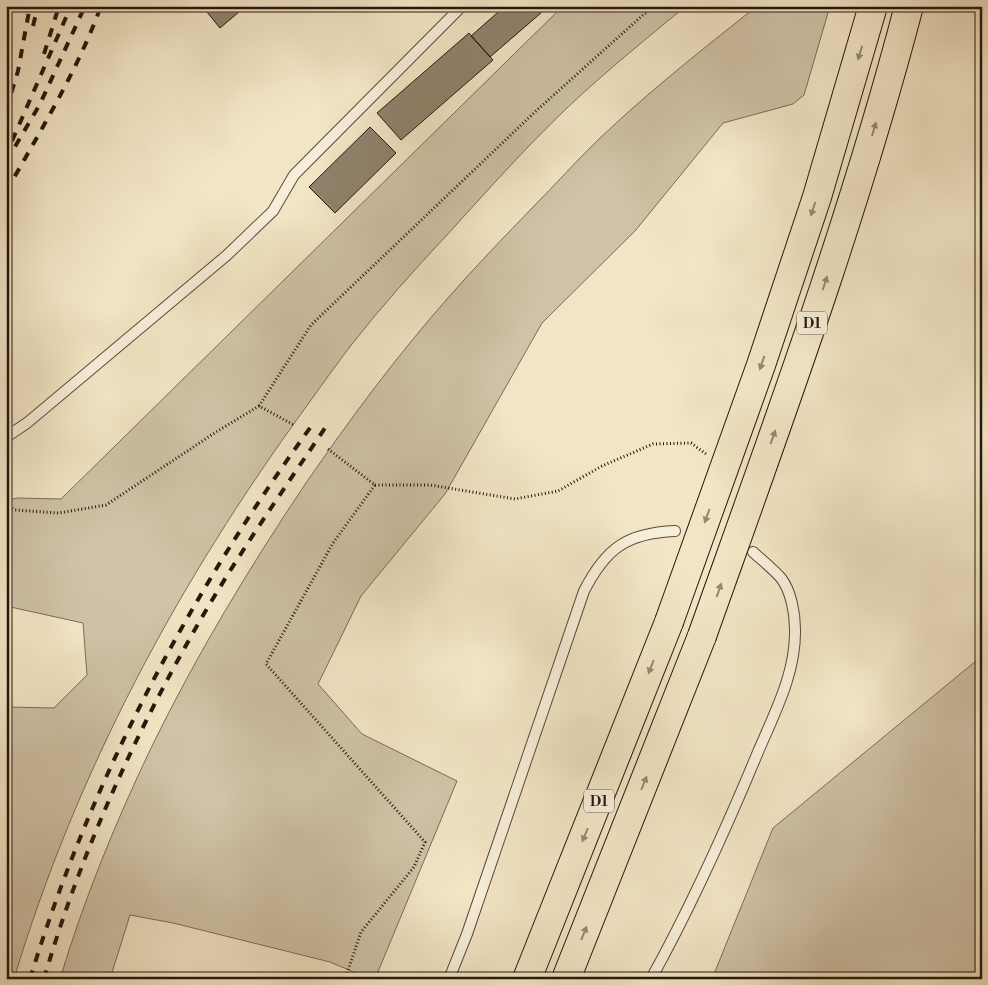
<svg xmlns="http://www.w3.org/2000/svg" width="988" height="985" font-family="'Libre Bodoni',serif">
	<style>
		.green { fill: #cfc2a6; stroke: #7a6c59 }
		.building { fill: #8f826c; stroke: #24160c }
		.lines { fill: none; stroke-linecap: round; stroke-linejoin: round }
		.lane-casing { stroke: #584a3a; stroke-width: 12 }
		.highway-casing { stroke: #24160c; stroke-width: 30 }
		.path { stroke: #24160c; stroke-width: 3; stroke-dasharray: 1 2.5; stroke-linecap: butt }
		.lane { stroke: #f7eed9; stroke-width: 10 }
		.highway { stroke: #f2e5c5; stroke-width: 28 }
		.rail { stroke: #24160c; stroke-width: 4; stroke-dasharray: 9 9; stroke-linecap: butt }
		.highway-bridge-casing { stroke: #24160c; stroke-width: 30; stroke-linecap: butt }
		.highway-bridge { stroke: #f2e5c5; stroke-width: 28 }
		.oneway { fill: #958872 }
		.labels { text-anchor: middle; stroke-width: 5; stroke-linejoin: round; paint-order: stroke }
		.shield { fill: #f7eed9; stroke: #63574a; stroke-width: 1 }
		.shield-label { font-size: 14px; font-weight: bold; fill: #24160c }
	</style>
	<rect width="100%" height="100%" fill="#f2e5c5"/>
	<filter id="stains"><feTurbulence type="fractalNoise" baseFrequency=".004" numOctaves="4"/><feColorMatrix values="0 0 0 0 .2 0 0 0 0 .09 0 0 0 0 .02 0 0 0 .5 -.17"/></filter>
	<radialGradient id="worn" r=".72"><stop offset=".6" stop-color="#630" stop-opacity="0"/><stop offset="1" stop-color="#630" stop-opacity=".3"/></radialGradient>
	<!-- green -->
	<path class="green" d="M563,6H686C646,39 605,72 567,108C525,148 486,192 447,235C414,270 382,306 352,344C336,365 321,386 306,407C179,581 76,772 14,979H6V707L54,708L87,675L83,623L6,606V501L17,498L61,499Z
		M757,6H830L804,95L793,104L723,123L635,231L542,323L445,494L361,596L318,684L362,734L457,781L375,979H370L330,962L173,923L130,915L110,979H60C84,899 116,821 152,746C197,654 249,568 306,483C350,419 396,357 447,299C475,267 505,236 534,206C556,184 576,161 598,140C648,92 703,49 757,6Z
		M982,656V979H712L773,828Z"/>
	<!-- building -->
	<path class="building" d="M202,6H246L220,28Z
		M505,6H549L490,57L471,36Z
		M469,33L493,60L401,140L377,113Z
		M370,127L396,153L335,213L309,187Z"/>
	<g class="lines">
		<defs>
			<path id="lane" d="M6,437L27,423L226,256L273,211L294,175L462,6
				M449,979L467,934L584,591C606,548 627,533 675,531
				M651,979C692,905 726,829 758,752C775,712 796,673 795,629C795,613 791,591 781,578C773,569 763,561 753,552"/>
			<path id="highway" d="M527,979L669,622
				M566,979L702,636"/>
		</defs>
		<!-- lane casing -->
		<use href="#lane" class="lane-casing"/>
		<!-- highway casing -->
		<use href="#highway" class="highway-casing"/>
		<!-- path -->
		<path class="path" d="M259,406L311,325L537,110L653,6
			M328,449L375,485L333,543L266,664L425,842L414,867L361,932L345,979
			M375,485H430L515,499L558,491L602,466L653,444L691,443L706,454
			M6,505L15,510L59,513L106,505L216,432L259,406L294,425"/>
		<!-- lane -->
		<use href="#lane" class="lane"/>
		<!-- highway -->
		<use href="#highway" class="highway"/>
		<!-- rail -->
		<path class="rail" d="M33,26L38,6
			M44,54L59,6
			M6,110L18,71L30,6
			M12,141L71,6
			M6,162L40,104L85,6
			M6,192C40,131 77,72 101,6
			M30,979C91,778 192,590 315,421
			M44,979C81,851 138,727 205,612C242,549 284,489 325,428"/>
		<defs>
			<path id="highway-bridge" d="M669,622L761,365L817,197L873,6
				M702,636C776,428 853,220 909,6"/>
		</defs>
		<!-- highway-bridge casing -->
		<use href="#highway-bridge" class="highway-bridge-casing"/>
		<!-- highway-bridge -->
		<use href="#highway-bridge" class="highway-bridge"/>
	</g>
	<!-- one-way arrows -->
	<defs><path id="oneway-solid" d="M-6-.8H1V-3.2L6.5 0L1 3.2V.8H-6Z" transform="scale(1.25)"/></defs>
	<g class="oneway">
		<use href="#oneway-solid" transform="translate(860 53) rotate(107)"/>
		<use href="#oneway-solid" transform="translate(874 129) rotate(-74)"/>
		<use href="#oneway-solid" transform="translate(813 209) rotate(108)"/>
		<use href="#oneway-solid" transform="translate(825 283) rotate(-72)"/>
		<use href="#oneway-solid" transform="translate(762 363) rotate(109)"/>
		<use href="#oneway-solid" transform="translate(773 437) rotate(-70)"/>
		<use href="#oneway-solid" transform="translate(707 516) rotate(110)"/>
		<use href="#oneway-solid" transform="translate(719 590) rotate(-71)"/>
		<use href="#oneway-solid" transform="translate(651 667) rotate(111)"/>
		<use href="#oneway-solid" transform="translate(644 783) rotate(-68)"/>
		<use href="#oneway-solid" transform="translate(585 835) rotate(112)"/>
		<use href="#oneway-solid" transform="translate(584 933) rotate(-68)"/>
	</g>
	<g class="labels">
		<!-- shield labels -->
		<g class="shield">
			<rect x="797" y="311.5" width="30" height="23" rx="4"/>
			<rect x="584" y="789.5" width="30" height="23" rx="4"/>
		</g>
		<g class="shield-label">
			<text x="812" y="328">D1</text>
			<text x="599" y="806">D1</text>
		</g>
	</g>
	<!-- margin -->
	<rect width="988" height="985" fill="none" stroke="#f2e5c5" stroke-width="25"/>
	<rect x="8" y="8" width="973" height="970" fill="none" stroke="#24160c" stroke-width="2.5"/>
	<rect x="12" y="12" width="963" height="960" fill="none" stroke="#24160c"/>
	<rect width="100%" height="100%" filter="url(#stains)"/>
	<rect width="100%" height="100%" fill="url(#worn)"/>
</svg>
